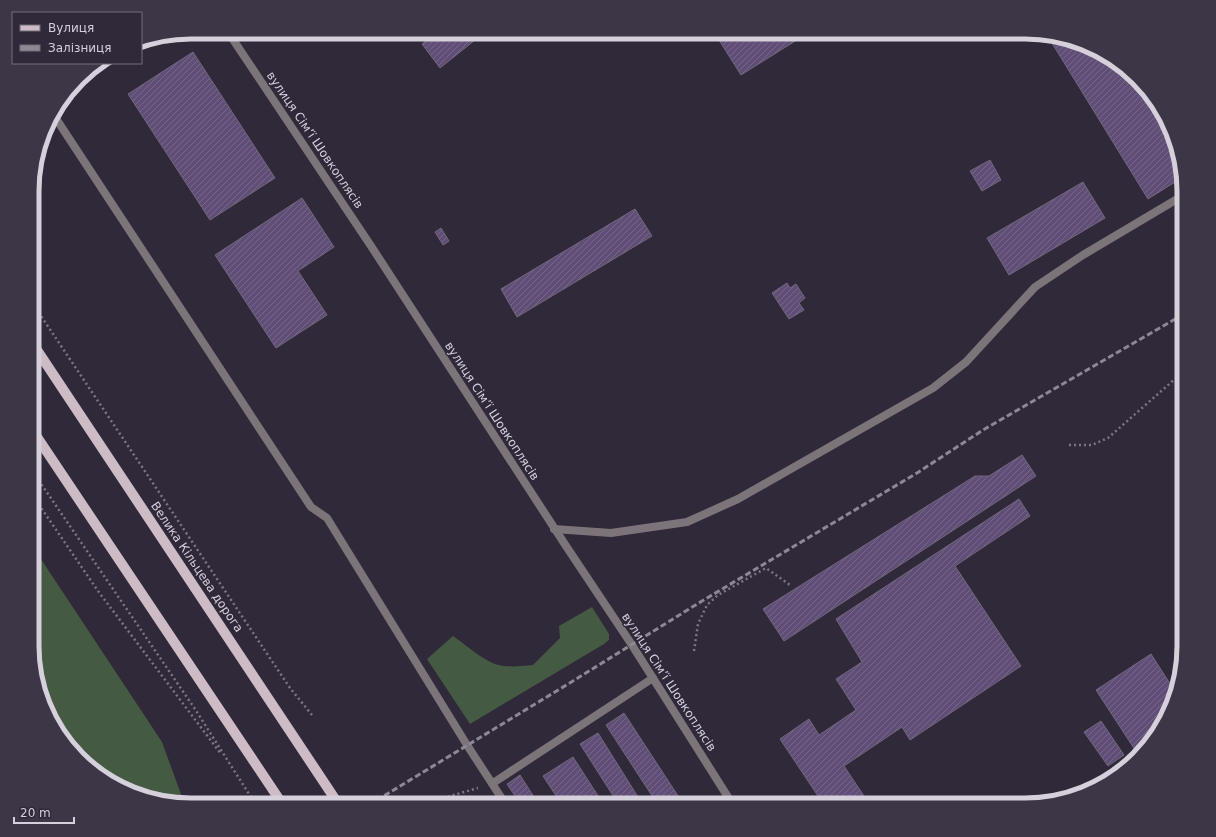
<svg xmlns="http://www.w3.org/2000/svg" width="1216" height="837" font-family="'DejaVu Sans',sans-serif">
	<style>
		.grass { fill: #455a42 }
		.building { fill: url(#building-hatch); stroke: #70687b }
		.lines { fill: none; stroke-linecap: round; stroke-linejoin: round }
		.path { stroke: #7d7785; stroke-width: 2.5; stroke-dasharray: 2 3; stroke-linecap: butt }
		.service { stroke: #7d7479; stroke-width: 8 }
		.minor { stroke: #7d7479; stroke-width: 8 }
		.primary { stroke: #cdbbc6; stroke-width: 10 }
		.rail { stroke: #8e8895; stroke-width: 3; stroke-dasharray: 6 3; stroke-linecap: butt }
		.labels { text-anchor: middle; stroke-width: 3; stroke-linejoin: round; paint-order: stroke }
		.street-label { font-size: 12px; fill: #d5d0db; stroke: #302939 }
		.rim { fill: none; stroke: #d5d0db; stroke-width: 5 }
	</style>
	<defs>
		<pattern id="building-hatch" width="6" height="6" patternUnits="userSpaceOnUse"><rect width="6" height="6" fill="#604e77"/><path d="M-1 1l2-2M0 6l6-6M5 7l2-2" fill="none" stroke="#76668a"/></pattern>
	</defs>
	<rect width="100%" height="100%" fill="#302939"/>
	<!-- grass -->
	<path class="grass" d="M33,547L162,742L185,805L140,796L94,772L53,726L33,667Z
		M592,607L609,634V640L604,644L470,724L427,659L453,636C466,645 480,658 495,664C507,668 521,666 533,665L560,638L559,626Z"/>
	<!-- building -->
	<path class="building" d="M437,32H485L440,68L422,44Z
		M714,32H807L808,33L741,75Z
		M1047,35L1076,41L1122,65L1168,120L1183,177L1148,199Z
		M193,52L275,178L210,220L128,94Z
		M990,160L1001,180L982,191L970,171Z
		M1083,182L1105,218L1009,275L987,238Z
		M302,198L334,247L298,271L327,315L276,348L215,255Z
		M635,209L652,236L517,317L501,289Z
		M441,228L449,241L443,245L435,232Z
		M787,283L790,288L796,284L805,298L799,303L804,310L789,319L772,293Z
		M1022,455L1036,476L784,641L763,609L975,476H989Z
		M1019,499L1030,516L955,566L1021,666L910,740L902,727L844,766L870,805H824L780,739L809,719L819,735L856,710L836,679L862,662L836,619Z
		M1151,654L1176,693L1175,697L1151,743L1137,753L1096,690Z
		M624,713L684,805H658L606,725Z
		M1101,721L1124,755L1108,766L1084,732Z
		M598,733L643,805H619L580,744Z
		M573,757L604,805H562L543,776Z
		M520,775L539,805H521L507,784Z"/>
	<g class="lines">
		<!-- path -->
		<path class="path" d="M33,304L290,688L312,715
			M1069,445H1092L1108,438L1184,371
			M33,472L195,709L256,805
			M33,496L98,591L221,754
			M694,651L698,624L707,605L718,595L766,568L790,585
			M419,805L478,788"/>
		<!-- service -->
		<path class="service" d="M53,114L311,507L327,518L467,745L506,805
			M554,529L611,533L687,522L738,499L933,388L966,362L1035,287L1083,255L1184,195
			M493,783L653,678"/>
		<!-- minor -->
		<path class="minor" d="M228,32L371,246L566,546L632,645L733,805"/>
		<!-- primary -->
		<path class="primary" d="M33,344L339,805
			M33,431L283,805"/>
		<!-- rail -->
		<path class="rail" d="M369,805L573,681L702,601L917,473L983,430L1184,314"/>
	</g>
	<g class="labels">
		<!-- street labels -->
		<g class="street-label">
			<text transform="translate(315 140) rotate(56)" y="4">вулиця Сімʼї Шовкоплясів</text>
			<text transform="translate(492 411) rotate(57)" y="4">вулиця Сімʼї Шовкоплясів</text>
			<text transform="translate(197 567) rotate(56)" y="4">Велика Кільцева дорога</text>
			<text transform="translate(669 682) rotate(57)" y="4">вулиця Сімʼї Шовкоплясів</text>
		</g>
	</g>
	<!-- crop -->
	<path d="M0 0H1216V837H0ZM191 39H1025A152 152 0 0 1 1177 191V646A152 152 0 0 1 1025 798H191A152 152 0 0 1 39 646V191A152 152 0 0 1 191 39Z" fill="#3d3646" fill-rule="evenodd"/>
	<path class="rim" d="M191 39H1025A152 152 0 0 1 1177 191V646A152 152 0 0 1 1025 798H191A152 152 0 0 1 39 646V191A152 152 0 0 1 191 39Z"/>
	<!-- legend -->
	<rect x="12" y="12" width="130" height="52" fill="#302939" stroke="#726c7a"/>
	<rect x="20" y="25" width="20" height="6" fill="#cdbbc6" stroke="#726c7a"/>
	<text x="48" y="32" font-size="12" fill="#d5d0db">Вулиця</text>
	<rect x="20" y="45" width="20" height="6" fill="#8e8895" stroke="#726c7a"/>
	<text x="48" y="52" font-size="12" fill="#d5d0db">Залізниця</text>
	<!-- scale -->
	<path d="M14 817v6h60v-6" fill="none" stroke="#d5d0db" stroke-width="2"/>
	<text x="20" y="817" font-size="12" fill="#d5d0db" stroke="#302939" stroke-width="3" paint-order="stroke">20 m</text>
</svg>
